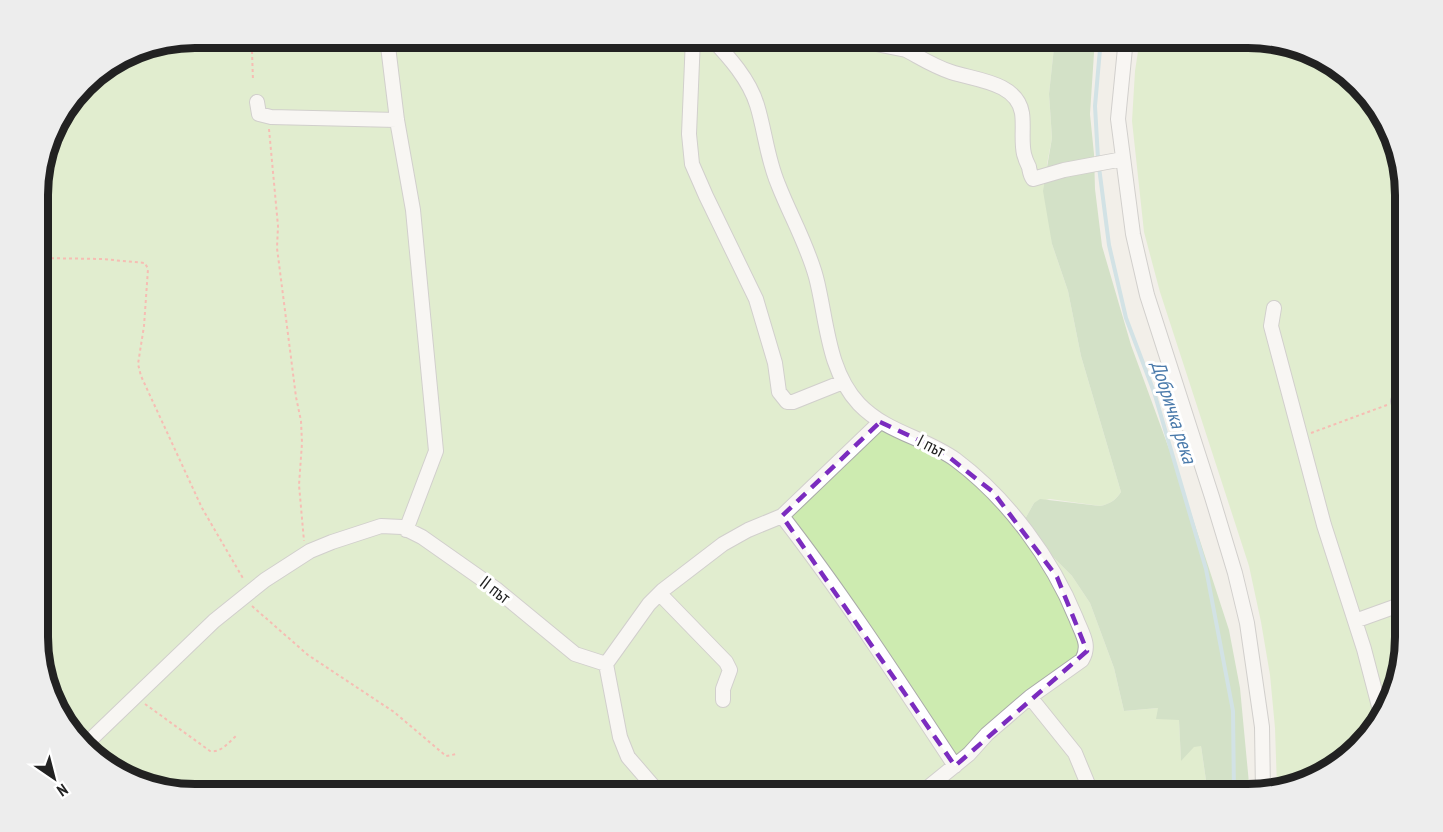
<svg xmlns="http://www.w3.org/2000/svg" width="1443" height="832" font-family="'PT Sans Narrow',sans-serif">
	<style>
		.grass { fill: #cdebb0 }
		.forest { fill: #add19e }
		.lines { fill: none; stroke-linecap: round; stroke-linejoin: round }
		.stream { stroke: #aad3df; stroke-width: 4 }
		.minor-casing { stroke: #a9a9a9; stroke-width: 16 }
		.path { stroke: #fa8072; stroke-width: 2; stroke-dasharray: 3 3; stroke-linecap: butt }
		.minor { stroke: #fff; stroke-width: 14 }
		.marked { fill: none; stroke: #7b2cbf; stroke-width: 4.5; stroke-dasharray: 12 8; stroke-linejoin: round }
		.labels { text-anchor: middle; stroke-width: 6; stroke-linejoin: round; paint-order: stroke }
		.street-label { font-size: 18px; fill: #222; stroke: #fff }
		.water-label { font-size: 20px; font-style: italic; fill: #4a7aab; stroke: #fff }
		.rim { fill: none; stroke: #222; stroke-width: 8 }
	</style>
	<rect width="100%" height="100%" fill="#f2efe9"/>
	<!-- grass -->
	<path class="grass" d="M195,38H1055L1049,94L1052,138L1047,164L1052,244L1068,291L1081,356L1121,492C1116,500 1110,504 1100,506L1050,499L1034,503L1025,519L1041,545L1072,576L1090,603L1114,668L1124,711L1158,708L1179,719L1181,760L1194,746H1201L1208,794H195L117,774L64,724L39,657V175L54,125L91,77L135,49Z
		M1140,38H1248L1326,58L1379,108L1405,185V647L1385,715L1335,768L1277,788L1275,728L1270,675L1261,622L1249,566L1160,292L1144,232L1132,121L1135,71Z"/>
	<!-- forest -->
	<path class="forest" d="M1055,38H1095L1090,114L1094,154L1095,189L1102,246L1131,345L1179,476L1229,630L1240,688L1250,794H1208L1201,746L1194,747L1181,761L1179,720L1156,719L1158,708L1124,711L1114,668L1090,603L1072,576L1041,545L1025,519L1034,503L1040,499L1100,506C1110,504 1116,500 1121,492L1081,356L1068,291L1052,244L1043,191L1052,138L1049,94Z"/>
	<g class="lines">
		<!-- stream -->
		<path class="stream" d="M1098,159L1095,106L1101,38
			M1099,167L1109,245L1126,318L1154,392L1206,569L1233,711L1234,794"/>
		<defs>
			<path id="minor" d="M387,38L397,120L413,210L436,451L406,530
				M693,38L689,134L692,164L706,196L756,299L775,363L779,392L787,402H793L843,382
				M711,38C729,57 749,79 757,105C765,131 767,158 778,184C790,215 807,244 816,277C827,319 827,370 859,404C887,433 924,437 956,460C1008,499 1052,559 1076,618C1082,634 1091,645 1082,660L1030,697L987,734L969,754L920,794
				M846,38L906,50
				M906,38V50C921,58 935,67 951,72C975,80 1017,82 1022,113C1024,126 1021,141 1024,154C1025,158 1027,163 1029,167C1030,172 1030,175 1033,179L1064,170L1123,159
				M1126,38L1118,119L1133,234L1147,295L1212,497L1235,573L1247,623L1262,727L1263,792
				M252,40L283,38
				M257,102L259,114L271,117L397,120
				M1274,308L1271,326L1283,371L1324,525L1364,649L1382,718
				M1405,398L1398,401L1405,421
				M782,516C844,596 899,681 955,766
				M660,594L726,662L730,670L723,689V700
				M1355,621L1405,603
				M606,664L620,737L628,757L660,794
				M1030,697L1075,753L1092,794
				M86,744L214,621L265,580L310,551L332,542L381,526L402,527L422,537L496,589L575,654L606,664L649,604L663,590L723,544L748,530L782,516L880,422"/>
		</defs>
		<!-- minor casing -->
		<use href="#minor" class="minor-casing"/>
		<!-- path -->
		<path class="path" d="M252,51L253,81
			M269,129L278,226L277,248L296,397L301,421L302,443L299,485L304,541
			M39,258L102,259L145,263L148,269L144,326L138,364L141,376L202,508L244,580
			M1311,433L1387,405
			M252,606L308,655L394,712L446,756L457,754
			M145,704L210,751C221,753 228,743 236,736"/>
		<!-- minor -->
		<use href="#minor" class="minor"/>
	</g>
	<!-- marked area -->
	<path d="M0 0H1443V832H0ZM880,422L940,450L993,492L1057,577L1087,651L955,766L782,516Z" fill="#f2efe9" fill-opacity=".55" fill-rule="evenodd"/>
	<path class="marked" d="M880,422L940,450L993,492L1057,577L1087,651L955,766L782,516Z"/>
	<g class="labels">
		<!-- street labels -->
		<g class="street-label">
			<text transform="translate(931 446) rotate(27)" y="6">І път</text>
			<text transform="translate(495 590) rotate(37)" y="6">ІІ път</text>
		</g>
		<!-- water labels -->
		<g class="water-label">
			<text transform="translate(1174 412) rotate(72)" y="7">Добричка река</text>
		</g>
	</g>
	<!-- crop -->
	<path d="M0 0H1443V832H0ZM195 48H1248A147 147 0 0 1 1395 195V637A147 147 0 0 1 1248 784H195A147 147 0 0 1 48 637V195A147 147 0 0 1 195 48Z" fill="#ededed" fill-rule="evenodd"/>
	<path class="rim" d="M195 48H1248A147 147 0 0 1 1395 195V637A147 147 0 0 1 1248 784H195A147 147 0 0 1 48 637V195A147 147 0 0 1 195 48Z"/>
	<!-- north arrow -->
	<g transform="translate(54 778) rotate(145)" stroke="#ffffff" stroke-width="4.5" paint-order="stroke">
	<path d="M0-4.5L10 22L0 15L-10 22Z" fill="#222222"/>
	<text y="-9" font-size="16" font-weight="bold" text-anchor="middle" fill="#222222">N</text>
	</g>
</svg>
